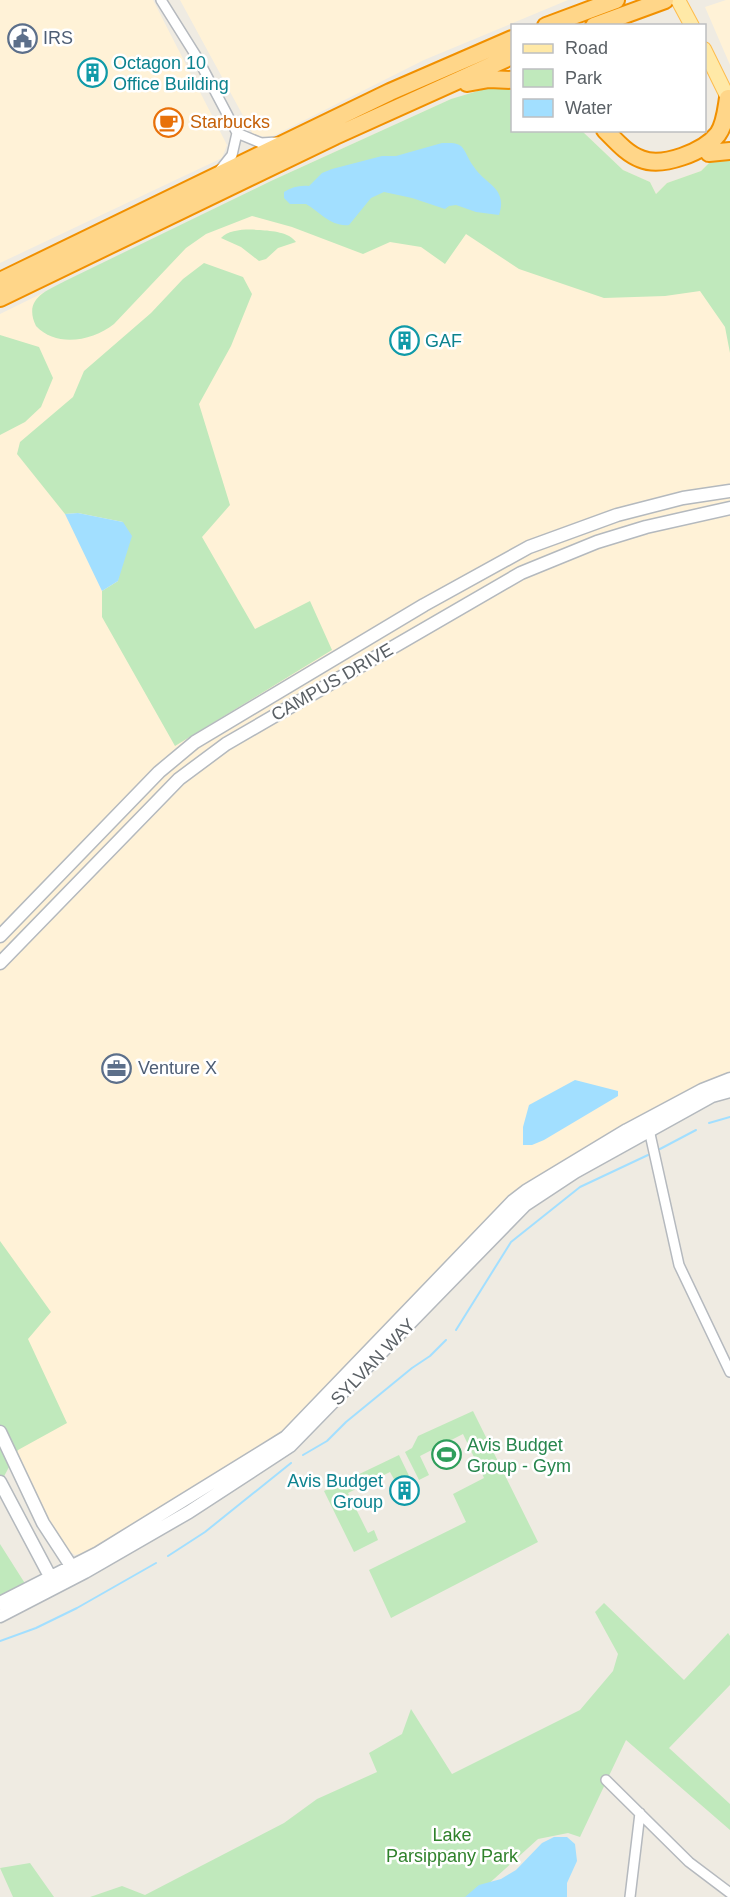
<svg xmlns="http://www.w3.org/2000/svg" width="730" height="1897" font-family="Helvetica,sans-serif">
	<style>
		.commercial { fill: #fff2d7 }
		.green { fill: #c0e9bc }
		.water { fill: #a2dfff }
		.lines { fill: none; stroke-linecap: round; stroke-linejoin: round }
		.stream { stroke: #a2dfff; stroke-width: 2 }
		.street-casing { stroke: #b5b9be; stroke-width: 12 }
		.secondary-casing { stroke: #b4b9be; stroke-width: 15 }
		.primary-casing { stroke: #febc4c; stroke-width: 16 }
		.highway-casing { stroke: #f19000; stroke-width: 20 }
		.street { stroke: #fff; stroke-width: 9 }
		.secondary { stroke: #fff; stroke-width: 12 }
		.primary { stroke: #ffe9a7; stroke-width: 14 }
		.highway { stroke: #ffd689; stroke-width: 16 }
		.labels { text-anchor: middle; stroke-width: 5; stroke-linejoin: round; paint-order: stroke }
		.service-label { font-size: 18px; fill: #4e5e75; stroke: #fff; text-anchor: start }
		.culture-label { font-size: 18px; fill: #0d838f; stroke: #fff; text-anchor: start }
		.food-label { font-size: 18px; fill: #c56008; stroke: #fff; text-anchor: start }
		.street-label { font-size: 18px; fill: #5a6065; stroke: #fff }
		.leisure-label { font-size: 18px; fill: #27864d; stroke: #fff; text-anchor: start }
		.park-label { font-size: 18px; fill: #30822c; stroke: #fff }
	</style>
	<rect width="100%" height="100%" fill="#efebe2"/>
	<!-- commercial -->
	<path class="commercial" d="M0,0H153L227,145L222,158L0,263Z
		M180,0H568L424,60L269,138L253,134Z
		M726,0H730V65L705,7Z
		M512,89V130L582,131L623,170L650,182L656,194L667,183L701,171L714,158L730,159V1076L707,1081L533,1180L284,1431L89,1552L75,1555L63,1547L40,1503L0,1417V314L273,180L451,99Z"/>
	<!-- green -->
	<path class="green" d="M498,85L512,89V130L582,131L623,170L650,182L656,194L667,183L701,171L714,158L730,159V353L725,327L700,291L665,296L604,298L519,269L466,234L445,264L421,247L390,242L363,254L292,227L252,216L206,234L186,248L114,324C92,341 57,348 36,326C23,299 46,291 65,281L273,180L451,99Z
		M260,230C272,231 289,232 296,242L278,248L266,259L259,261L241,247L221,238C229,229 248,229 260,230Z
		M204,263L243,277L252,294L231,346L199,404L230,505L202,537L255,629L310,601L332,650L175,746L102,617V591L118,581L123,522L78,513L65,514L17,454L20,442L73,397L84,371L151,313L183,279Z
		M0,335L39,347L53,378L41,407L25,422L0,435Z
		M0,1241L51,1312L28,1339L67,1423L18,1450L0,1484Z
		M473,1411L538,1542L391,1618L369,1570L466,1522L453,1494L484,1478L463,1434L420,1456L429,1475L419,1480L405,1452L412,1448L418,1436Z
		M399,1455L413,1484L400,1490L390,1472L348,1493L368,1533L374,1530L378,1540L354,1552L324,1491Z
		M0,1544L26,1585L0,1598Z
		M604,1603L684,1680L728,1633L730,1636V1685L669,1748L730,1804V1830L626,1740L580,1837L568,1833L538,1839L484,1888L466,1897H90L122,1886L145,1895L284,1823L317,1799L377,1772L369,1753L402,1734L411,1709L452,1774L580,1710L613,1671L618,1654L595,1612Z
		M30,1863L54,1897H13L0,1868Z"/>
	<!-- water -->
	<path class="water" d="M442,143C448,143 456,142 461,146C466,151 469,161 474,167C486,185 508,188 499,215L476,212L456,205L449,206L445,209L412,198L384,192L371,198L349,225C331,227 320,212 306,204H290L284,198V192C292,187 300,185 309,186L322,173L332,169L382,156H396Z
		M78,513L123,522L132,536L118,581L102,591L65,514Z
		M575,1080L618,1091V1096L544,1140L532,1145H523V1127L529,1105Z
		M554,1837H567L575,1844L577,1861L567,1883V1897H465L479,1885L501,1879L516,1870L542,1843Z"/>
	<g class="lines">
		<!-- stream -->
		<path class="stream" d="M709,1123L730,1117
			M660,1149L696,1130
			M456,1330L511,1242L580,1187L648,1155
			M303,1455L327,1441L346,1422L412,1368L430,1356L446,1340
			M168,1556L205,1532L291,1463
			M0,1641L36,1628L77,1608L156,1563"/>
		<defs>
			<path id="street" d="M161,0L198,59L237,133L261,143L277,142
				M220,170L232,155L237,133
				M648,1125L679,1265L730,1372
				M606,1780L689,1862L730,1893
				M630,1897L640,1813"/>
			<path id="secondary" d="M0,936L159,772L195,742L424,605L529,547L617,515L683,498L730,491
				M0,963L179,779L226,744L521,573L597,542L646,527L730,508
				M0,1432L43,1523L75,1572
				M0,1482L53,1582
				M0,1603L98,1553L286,1437L513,1201L526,1191L627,1130L702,1090L730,1079
				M0,1616L85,1572L189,1512L290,1446L525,1205L575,1172L685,1111L712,1096L730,1091"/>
			<path id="primary" d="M678,0L692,26
				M704,49L730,102"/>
			<path id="highway" d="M546,26L616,0
				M594,26L665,0
				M467,83L489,79L512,80
				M605,130C616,141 627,154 641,159C662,168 704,152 718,134C725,124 726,110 728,98
				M709,153L730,151
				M0,281L390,92L512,39
				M0,298L335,136L512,56"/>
		</defs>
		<!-- street casing -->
		<use href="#street" class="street-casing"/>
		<!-- secondary casing -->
		<use href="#secondary" class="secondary-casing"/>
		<!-- primary casing -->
		<use href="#primary" class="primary-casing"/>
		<!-- highway casing -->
		<use href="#highway" class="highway-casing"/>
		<!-- street -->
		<use href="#street" class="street"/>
		<!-- secondary -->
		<use href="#secondary" class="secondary"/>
		<!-- primary -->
		<use href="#primary" class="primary"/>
		<!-- highway -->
		<use href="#highway" class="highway"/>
	</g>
	<!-- icons -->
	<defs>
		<symbol id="civic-ring" viewBox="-11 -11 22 22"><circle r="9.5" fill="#fff" stroke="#5c6f8a" stroke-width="1.5"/><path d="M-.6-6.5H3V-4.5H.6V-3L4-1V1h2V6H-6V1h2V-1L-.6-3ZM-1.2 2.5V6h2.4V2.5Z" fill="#5c6f8a"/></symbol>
		<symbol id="building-ring" viewBox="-11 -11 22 22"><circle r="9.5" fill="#fff" stroke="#0f9aa8" stroke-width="1.5"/><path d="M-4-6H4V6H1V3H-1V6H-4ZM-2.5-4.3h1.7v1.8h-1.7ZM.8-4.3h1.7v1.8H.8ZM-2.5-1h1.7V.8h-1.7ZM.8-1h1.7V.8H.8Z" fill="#0f9aa8"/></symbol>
		<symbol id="cafe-ring" viewBox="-11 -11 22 22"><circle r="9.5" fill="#fff" stroke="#e8710a" stroke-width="1.5"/><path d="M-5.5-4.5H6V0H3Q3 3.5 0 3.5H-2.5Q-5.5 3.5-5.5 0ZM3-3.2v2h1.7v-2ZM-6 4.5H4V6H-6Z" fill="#e8710a"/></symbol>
		<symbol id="office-ring" viewBox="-11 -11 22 22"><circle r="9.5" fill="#fff" stroke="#5c6f8a" stroke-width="1.5"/><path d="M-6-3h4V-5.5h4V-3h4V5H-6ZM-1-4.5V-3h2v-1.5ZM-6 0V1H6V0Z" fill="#5c6f8a"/></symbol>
		<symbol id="stadium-ring" viewBox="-11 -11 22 22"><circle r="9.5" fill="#fff" stroke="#2e9e5b" stroke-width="1.5"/><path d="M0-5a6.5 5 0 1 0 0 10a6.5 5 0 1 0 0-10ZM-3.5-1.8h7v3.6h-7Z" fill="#2e9e5b"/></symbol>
	</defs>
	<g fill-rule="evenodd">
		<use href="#civic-ring" x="6" y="22" width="33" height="33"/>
		<use href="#building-ring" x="76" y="56" width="33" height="33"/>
		<use href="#cafe-ring" x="152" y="106" width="33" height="33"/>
		<use href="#building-ring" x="388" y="324" width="33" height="33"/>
		<use href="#office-ring" x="100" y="1052" width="33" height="33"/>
		<use href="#stadium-ring" x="430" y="1438" width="33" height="33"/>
		<use href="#building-ring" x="388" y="1474" width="33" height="33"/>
	</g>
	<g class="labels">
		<!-- service labels -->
		<g class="service-label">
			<text x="43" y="44">IRS</text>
			<text x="138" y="1074">Venture X</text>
		</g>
		<!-- culture labels -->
		<g class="culture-label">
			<text x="113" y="69">Octagon 10<tspan x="113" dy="21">Office Building</tspan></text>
			<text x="425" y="347">GAF</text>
			<text x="383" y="1487" text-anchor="end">Avis Budget<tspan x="383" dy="21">Group</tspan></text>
		</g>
		<!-- food labels -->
		<g class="food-label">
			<text x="190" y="128">Starbucks</text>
		</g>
		<!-- street labels -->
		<g class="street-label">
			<text transform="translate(332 682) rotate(-30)" y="6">CAMPUS DRIVE</text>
			<text transform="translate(373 1362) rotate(-46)" y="6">SYLVAN WAY</text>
		</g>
		<!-- leisure labels -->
		<g class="leisure-label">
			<text x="467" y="1451">Avis Budget<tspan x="467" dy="21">Group - Gym</tspan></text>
		</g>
		<!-- park labels -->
		<g class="park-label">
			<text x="452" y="1841">Lake<tspan x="452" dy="21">Parsippany Park</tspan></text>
		</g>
	</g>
	<!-- legend -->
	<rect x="511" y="24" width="195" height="108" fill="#ffffff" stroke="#bdbfc1" stroke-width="1.5"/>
	<rect x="523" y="44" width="30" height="9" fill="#ffe9a7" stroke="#bdbfc1" stroke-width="1.5"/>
	<text x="565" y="54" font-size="18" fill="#5a6065">Road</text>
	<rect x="523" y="69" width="30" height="18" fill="#c0e9bc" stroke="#bdbfc1" stroke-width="1.5"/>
	<text x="565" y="84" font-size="18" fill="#5a6065">Park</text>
	<rect x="523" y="99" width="30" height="18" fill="#a2dfff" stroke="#bdbfc1" stroke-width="1.5"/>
	<text x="565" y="114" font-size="18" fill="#5a6065">Water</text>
</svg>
